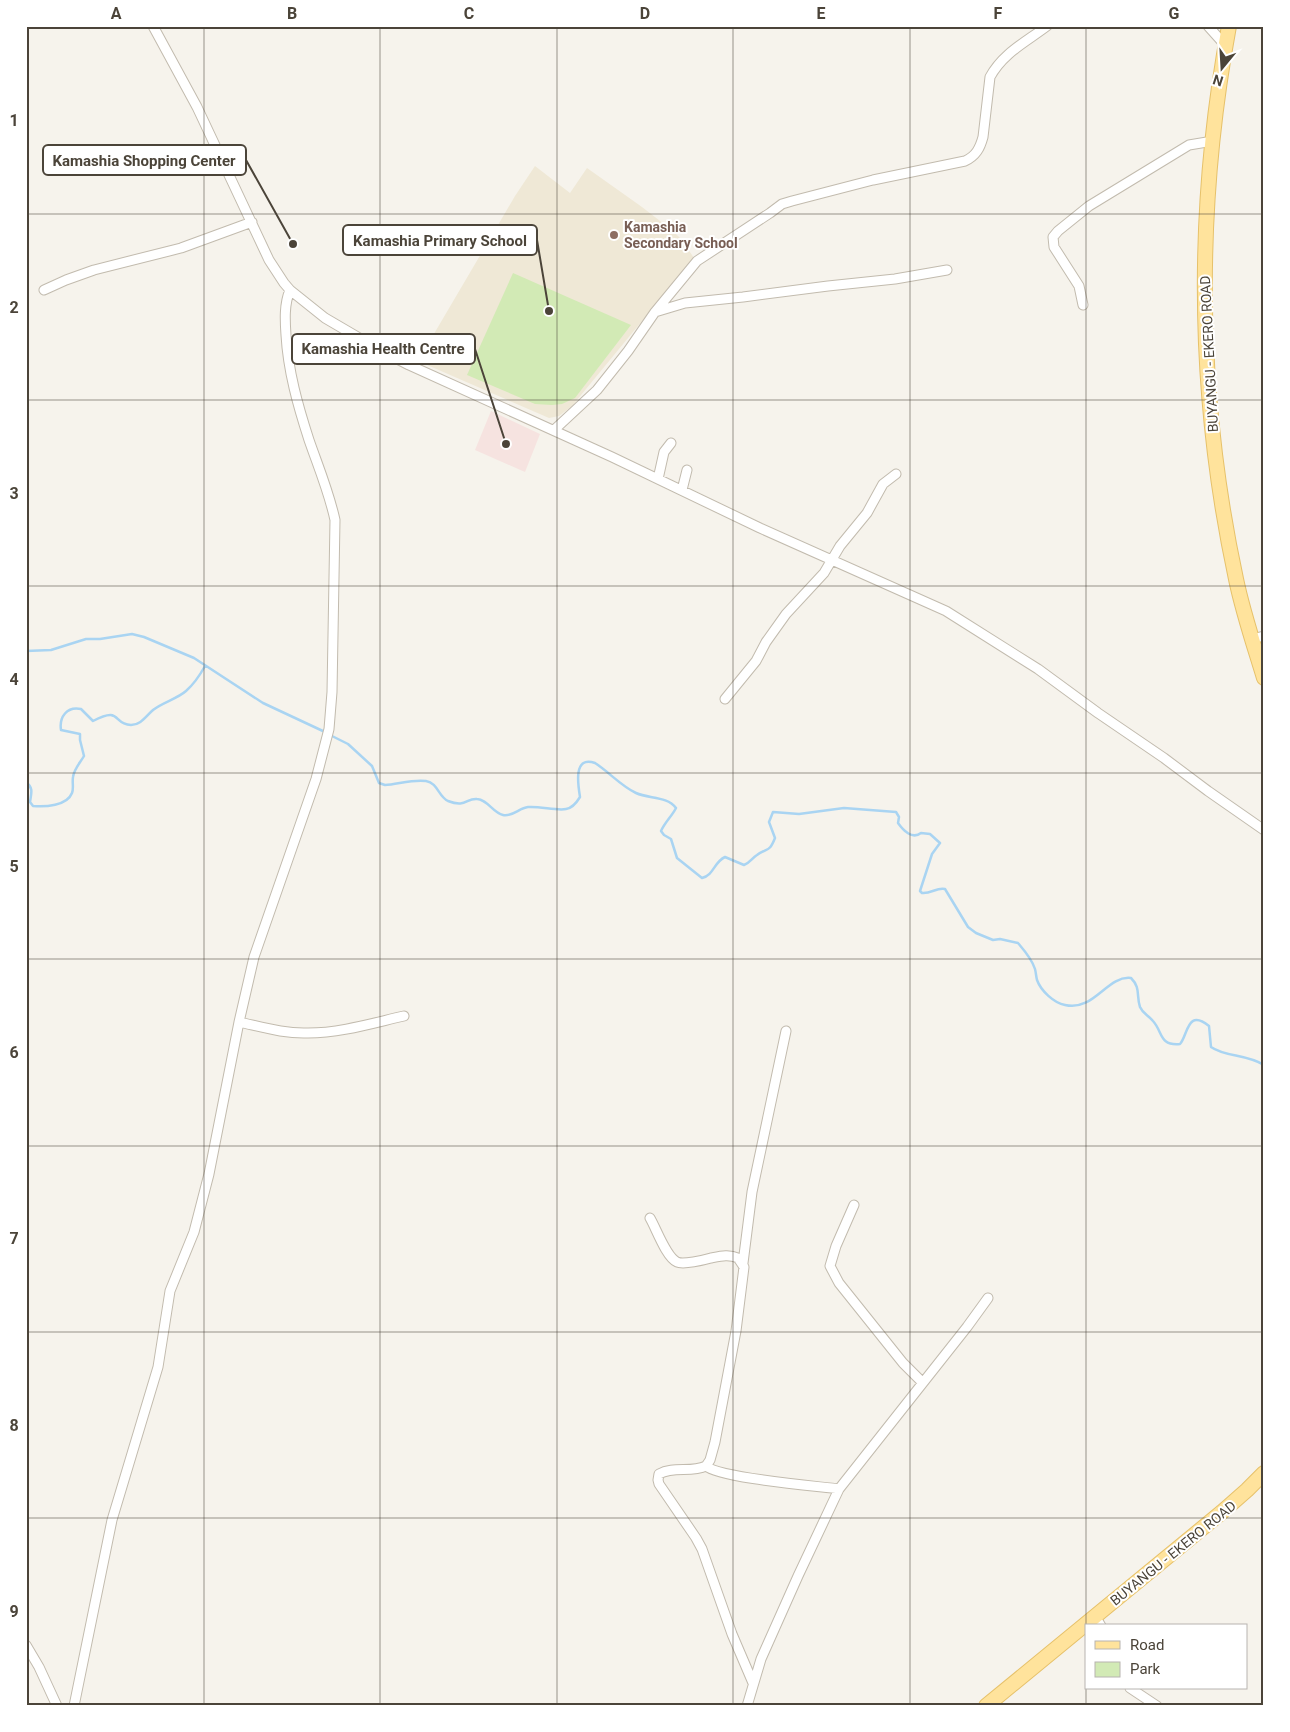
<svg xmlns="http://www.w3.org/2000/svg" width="1290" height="1732" font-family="Roboto,sans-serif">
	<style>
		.education { fill: #efe8d6 }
		.medical { fill: #f6e3e0 }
		.green { fill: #d2eab5 }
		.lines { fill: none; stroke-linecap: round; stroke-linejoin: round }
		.stream { stroke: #a9d4f2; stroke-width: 2.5 }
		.street-casing { stroke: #c2bbae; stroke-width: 11 }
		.primary-casing { stroke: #e6c16a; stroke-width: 16 }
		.street { stroke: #fff; stroke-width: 9 }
		.primary { stroke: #ffe39c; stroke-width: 14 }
		.grid { fill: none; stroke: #4b4439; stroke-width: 1; stroke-opacity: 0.55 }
		.education-dot { fill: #8d6e63; stroke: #fff; stroke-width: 2 }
		.labels { text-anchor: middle; stroke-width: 4; stroke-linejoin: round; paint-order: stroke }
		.education-label { font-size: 14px; font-weight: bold; fill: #785e54; stroke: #fff; text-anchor: start }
		.street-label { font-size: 14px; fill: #4b4439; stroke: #fff }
		.leader { fill: none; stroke: #4b4439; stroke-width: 2 }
		.callout-dot { fill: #4b4439; stroke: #fff; stroke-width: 2 }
		.callout { fill: #fff; stroke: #4b4439; stroke-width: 2 }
		.callout-label { font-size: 15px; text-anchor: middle; font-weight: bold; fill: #4b4439 }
		.neatline { fill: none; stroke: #4b4439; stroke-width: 2 }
		.grid-label { font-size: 16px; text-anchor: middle; font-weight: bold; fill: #4b4439 }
	</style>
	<rect width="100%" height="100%" fill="#f6f3ec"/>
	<!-- education -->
	<path class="education" d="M535,166L570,193L587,168L642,207L673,231L681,239L694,258L572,406L559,416L549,418L418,361L515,196Z"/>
	<!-- medical -->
	<path class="medical" d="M491,411L540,434L525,472L475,450Z"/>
	<!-- green -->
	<path class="green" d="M513,273L631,325L575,398L562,404L552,405L535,404L467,375Z"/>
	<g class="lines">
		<!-- stream -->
		<path class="stream" d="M26,651L51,650L86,639H100L132,634L144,637L194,658L263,703L325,732
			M330,735L348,744L372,766L379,783L385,785C398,784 414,779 426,781C438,783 438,796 448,801C466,808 466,798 477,799C487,799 493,813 503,815C513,817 519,808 528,807C540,806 557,811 566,809C573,808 577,802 580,797C578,785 573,755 595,763C609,772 621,786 636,793C649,799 667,796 676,808C672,816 665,822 661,831L664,835L671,839L677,858L702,878C714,875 714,862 725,857L744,865C750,863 752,858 757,855C768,847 769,853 775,838L769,822L773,812L799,814L844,808L896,812L899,817L898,823C903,830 912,840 921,833L930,834L940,843L932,854L920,891L922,893C931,894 937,887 945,889L968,927L976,933L993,940L1000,939L1018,943C1024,950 1032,959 1035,969C1036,973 1036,976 1037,980C1041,991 1054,1003 1065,1005C1094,1012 1107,975 1131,978C1141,988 1136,995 1140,1007C1143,1014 1148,1015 1153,1021C1163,1032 1159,1046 1180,1044C1188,1035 1187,1008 1209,1026L1211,1047C1225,1057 1246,1054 1264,1065
			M26,782C34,788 31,794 30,802L33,806C45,807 67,806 72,793C74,788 72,783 73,777C74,769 80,763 84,756L80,740V734L61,730C59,717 67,706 81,709L93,721C122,706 112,724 131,725C141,725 146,716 153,710C163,702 177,699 186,691C194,684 200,675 205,666"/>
		<defs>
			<path id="street" d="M153,26L197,107L269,260L284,283L290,290L325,318L378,349L409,365L612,457L760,528L946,611L1038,669L1098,713L1164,758L1208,791L1264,830
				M1208,26L1225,45
				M44,290L66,280L94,270L181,248L252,222
				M1083,305L1079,286L1054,247L1053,237L1058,231L1089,206L1189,145L1213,141
				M655,312L685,303L743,297L828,286L895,279L947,270
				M554,430L597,390L628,351L655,312L697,261L770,213L782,204L792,201L873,180L965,161C976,156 980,148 983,137L990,77C1003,53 1026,42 1047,26
				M658,479L664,452L671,443
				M682,490L687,470
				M1252,639L1264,636
				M725,699L756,661L766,642L786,614L824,573L840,546L867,513L883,484L896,474
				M239,1022C262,1027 285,1034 308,1033C340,1033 373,1023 404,1016
				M854,1205L836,1246L830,1266L839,1283L903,1363L922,1382
				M650,1218C656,1228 666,1257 677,1262C683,1265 704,1260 711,1258C721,1256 729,1254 738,1258L744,1267L736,1331L715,1442L710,1460L706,1466
				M743,1263L752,1192L786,1031
				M1095,1616L1101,1626
				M26,1645L39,1667L57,1706
				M753,1683L732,1634L702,1549L696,1538L659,1484L658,1480L659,1474C674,1466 691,1473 706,1466C719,1478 816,1486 839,1489
				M1130,1688L1157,1706
				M74,1706L112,1520L158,1367L170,1291L194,1232L209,1174L239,1022L254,957L316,779L329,729L332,692L335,520C329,492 318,466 309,440C298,406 288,371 286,335C285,321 284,304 290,290
				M747,1706L761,1659L798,1576L839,1489L967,1327L988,1298"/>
			<path id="primary" d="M1229,26C1195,210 1197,397 1236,579C1243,613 1254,645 1264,678
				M986,1706L1222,1512L1247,1490L1264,1473"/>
		</defs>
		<!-- street casing -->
		<use href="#street" class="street-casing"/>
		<!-- primary casing -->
		<use href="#primary" class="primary-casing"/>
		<!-- street -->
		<use href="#street" class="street"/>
		<!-- primary -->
		<use href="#primary" class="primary"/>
	</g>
	<!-- grid -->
	<path class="grid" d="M204,26V1706M380,26V1706M557,26V1706M733,26V1706M910,26V1706M1086,26V1706M26,214H1264M26,400H1264M26,586H1264M26,773H1264M26,959H1264M26,1146H1264M26,1332H1264M26,1518H1264"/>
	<!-- markers -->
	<circle class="education-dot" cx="614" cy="235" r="5"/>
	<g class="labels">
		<!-- education labels -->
		<g class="education-label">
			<text x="624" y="232">Kamashia<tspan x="624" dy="16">Secondary School</tspan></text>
		</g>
		<!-- street labels -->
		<g class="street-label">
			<text transform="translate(1209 354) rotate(-93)" y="5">BUYANGU - EKERO ROAD</text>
			<text transform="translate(1173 1553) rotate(-39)" y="5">BUYANGU - EKERO ROAD</text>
		</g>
	</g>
	<!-- callouts -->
	<path class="leader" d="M293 244L246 160M549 311L537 240M506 444L475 349"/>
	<g class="callout-dot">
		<circle cx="293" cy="244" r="5"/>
		<circle cx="549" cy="311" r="5"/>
		<circle cx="506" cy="444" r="5"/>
	</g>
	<g class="callout">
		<rect x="43" y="145" width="203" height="30" rx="5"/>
		<rect x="343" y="225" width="194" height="30" rx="5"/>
		<rect x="292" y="334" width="183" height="30" rx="5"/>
	</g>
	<g class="callout-label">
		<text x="144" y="166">Kamashia Shopping Center</text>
		<text x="440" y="246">Kamashia Primary School</text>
		<text x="383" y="354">Kamashia Health Centre</text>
	</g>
	<!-- border -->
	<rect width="1290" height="1732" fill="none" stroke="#ffffff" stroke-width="55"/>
	<!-- legend -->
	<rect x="1085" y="1624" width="162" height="65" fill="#ffffff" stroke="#b7b4b0"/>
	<rect x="1095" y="1641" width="25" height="8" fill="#ffe39c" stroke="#b7b4b0"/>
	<text x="1130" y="1650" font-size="15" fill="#4b4439">Road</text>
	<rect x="1095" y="1662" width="25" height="15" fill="#d2eab5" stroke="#b7b4b0"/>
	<text x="1130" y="1674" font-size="15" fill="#4b4439">Park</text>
	<!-- north arrow -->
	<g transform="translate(1222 68) rotate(198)" stroke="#ffffff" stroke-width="4" paint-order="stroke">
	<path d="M0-4L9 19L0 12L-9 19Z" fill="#4b4439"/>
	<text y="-8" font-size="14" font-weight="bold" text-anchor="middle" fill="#4b4439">N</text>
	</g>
	<rect x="28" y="28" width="1234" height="1676" class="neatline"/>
	<g class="grid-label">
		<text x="116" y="19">A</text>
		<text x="292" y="19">B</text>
		<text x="469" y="19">C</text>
		<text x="645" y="19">D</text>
		<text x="821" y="19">E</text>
		<text x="998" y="19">F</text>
		<text x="1174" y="19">G</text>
		<text x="14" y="126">1</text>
		<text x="14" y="313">2</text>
		<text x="14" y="499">3</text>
		<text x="14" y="685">4</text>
		<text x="14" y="872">5</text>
		<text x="14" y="1058">6</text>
		<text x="14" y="1244">7</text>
		<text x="14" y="1431">8</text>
		<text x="14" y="1617">9</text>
	</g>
</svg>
